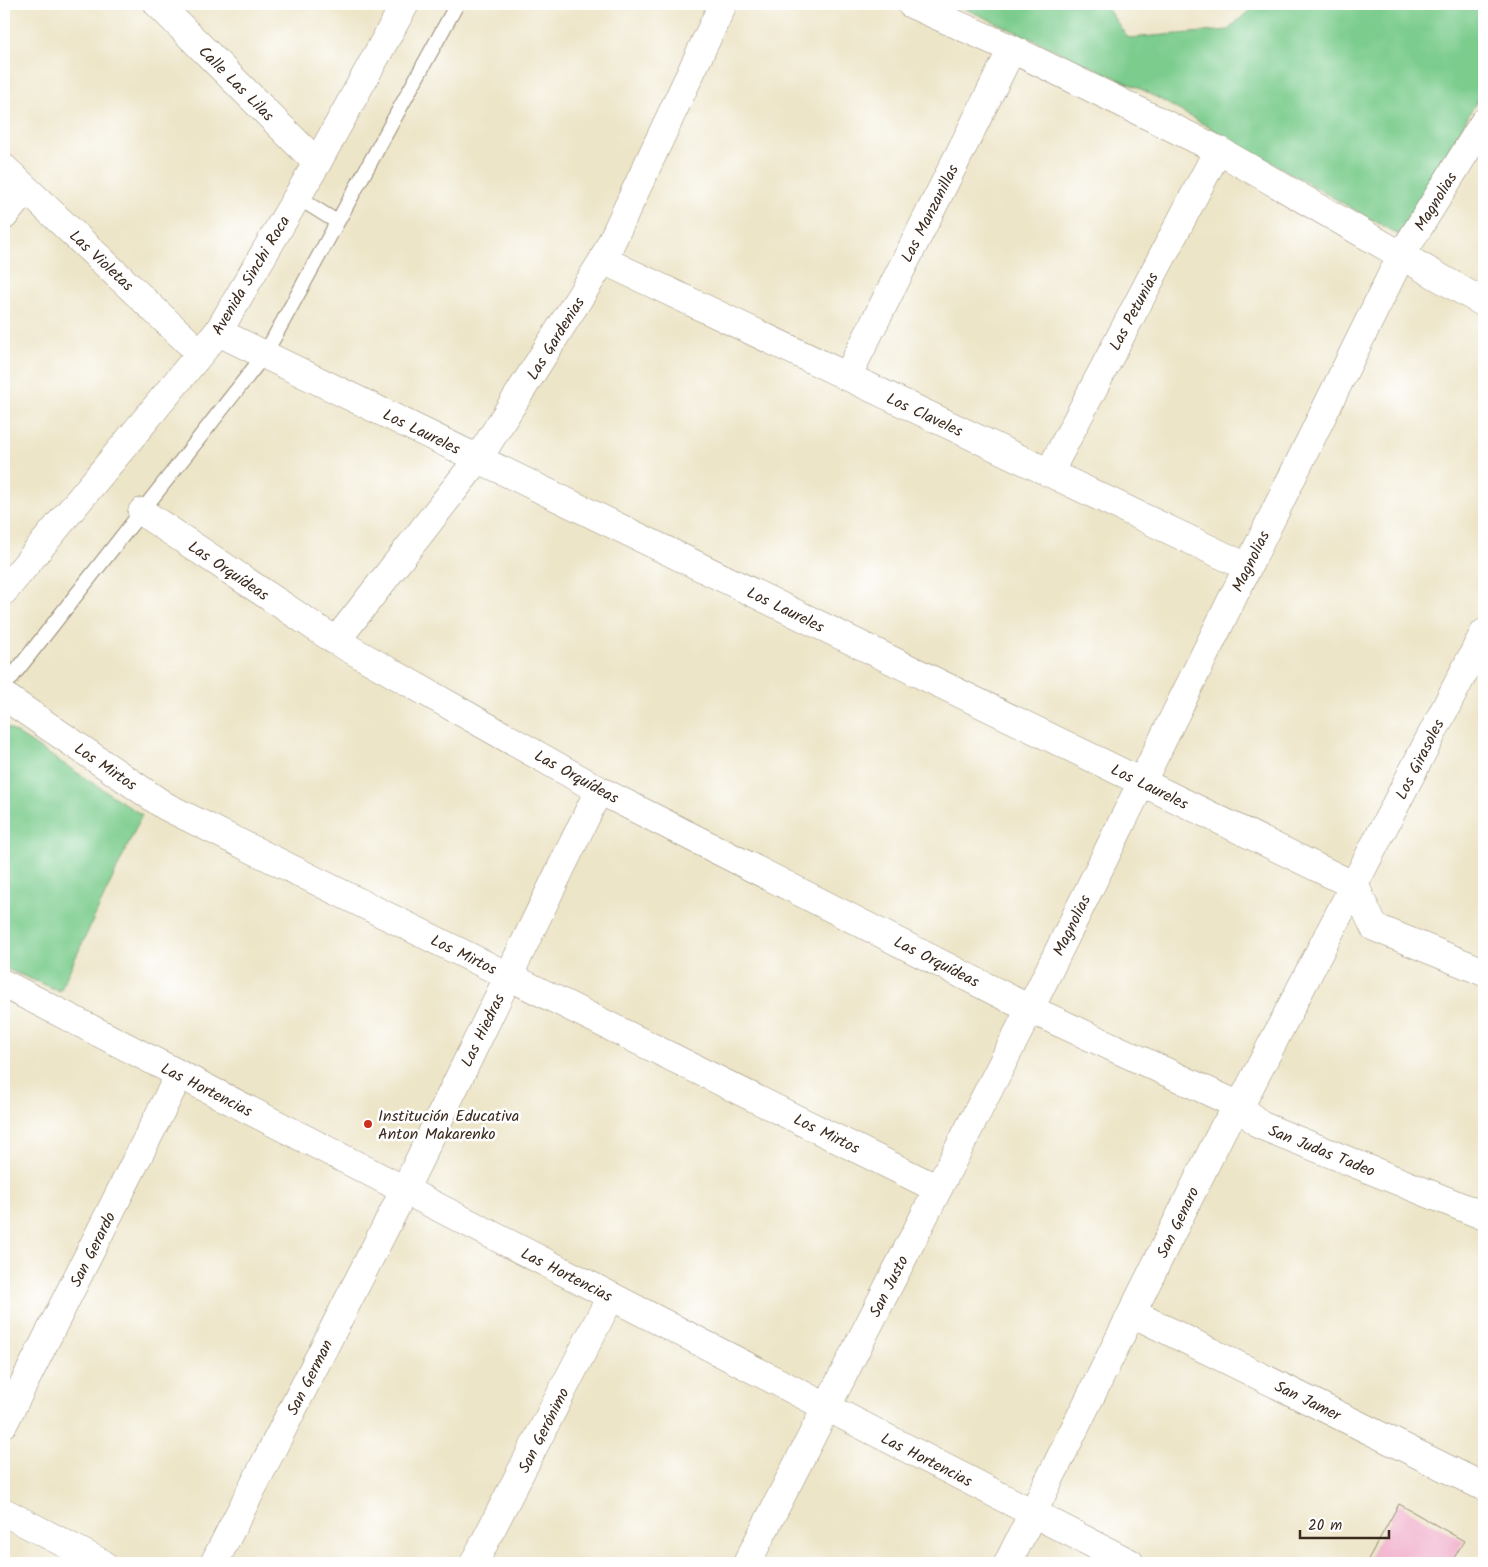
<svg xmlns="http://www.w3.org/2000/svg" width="1488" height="1567" font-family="Kalam,sans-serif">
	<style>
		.green { fill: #7bcc8d; stroke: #5b7b56 }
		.building { fill: #f0adc9 }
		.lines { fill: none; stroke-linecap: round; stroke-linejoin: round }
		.service-casing { stroke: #948873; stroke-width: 16 }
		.minor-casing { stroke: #948873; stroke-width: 29 }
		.tertiary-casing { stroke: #948873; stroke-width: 29 }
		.service { stroke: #fff; stroke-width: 14 }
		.minor { stroke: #fff; stroke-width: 28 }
		.tertiary { stroke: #fff; stroke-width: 28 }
		.poi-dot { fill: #c8321e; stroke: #fff; stroke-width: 2 }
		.labels { text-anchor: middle; stroke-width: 5; stroke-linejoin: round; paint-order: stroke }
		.street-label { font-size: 16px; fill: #3b2a1e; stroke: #fff }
		.poi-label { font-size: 16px; fill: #3b2a1e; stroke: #fff; text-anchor: start }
	</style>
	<rect width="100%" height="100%" fill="#fff"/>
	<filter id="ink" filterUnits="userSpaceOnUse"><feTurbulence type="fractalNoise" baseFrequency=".02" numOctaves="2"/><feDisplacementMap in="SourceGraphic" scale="10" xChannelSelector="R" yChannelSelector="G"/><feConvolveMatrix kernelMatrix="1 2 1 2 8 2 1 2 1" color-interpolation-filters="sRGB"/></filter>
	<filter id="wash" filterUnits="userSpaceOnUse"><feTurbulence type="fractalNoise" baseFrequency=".0096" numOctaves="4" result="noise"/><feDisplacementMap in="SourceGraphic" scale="20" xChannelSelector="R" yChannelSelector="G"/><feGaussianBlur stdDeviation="1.12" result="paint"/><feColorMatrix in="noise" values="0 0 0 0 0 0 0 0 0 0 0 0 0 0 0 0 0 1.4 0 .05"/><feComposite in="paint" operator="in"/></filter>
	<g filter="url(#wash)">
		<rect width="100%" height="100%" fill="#ede5c8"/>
		<!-- green -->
		<path class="green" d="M955,4H1104L1128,38L1228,30L1256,4H1484V89L1399,235L1147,92Z
			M4,725L142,815L60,991L4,968Z"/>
		<g id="blocks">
			<!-- building -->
			<path class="building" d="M1399,1504L1464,1541L1451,1563H1366Z"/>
		</g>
	</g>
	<g filter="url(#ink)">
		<use href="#blocks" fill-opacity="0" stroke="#948873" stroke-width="1"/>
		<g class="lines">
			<defs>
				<path id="service" d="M297,197L337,222
					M4,687L265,354L457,4"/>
				<path id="minor" d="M158,4L317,163
					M911,4L1012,49L1218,150L1484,303
					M4,168L200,353
					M4,216L26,189
					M603,260L1247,567
					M218,332L1355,886
					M847,377L1012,49
					M1049,473L1218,150
					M142,512L336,641L599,790L1030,1009L1240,1106L1260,1125L1484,1216
					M336,641L478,459L603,260L723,4
					M4,696L165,806L938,1189
					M1355,886L1374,927L1484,972
					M4,984L1130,1563
					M1132,1313L1484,1487
					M4,1423L179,1075
					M4,1512L102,1563
					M214,1563L404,1191L599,790
					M474,1563L611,1296
					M747,1563L1030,1009L1401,256L1484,122
					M1008,1563L1224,1127L1240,1106L1484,633"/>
				<path id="tertiary" d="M4,591L218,332L317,163L405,4"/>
			</defs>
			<!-- service casing -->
			<use href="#service" class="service-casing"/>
			<!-- minor casing -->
			<use href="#minor" class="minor-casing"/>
			<!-- tertiary casing -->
			<use href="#tertiary" class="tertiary-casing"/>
			<!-- service -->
			<use href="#service" class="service"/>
			<!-- minor -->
			<use href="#minor" class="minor"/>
			<!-- tertiary -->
			<use href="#tertiary" class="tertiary"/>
		</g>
	</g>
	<!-- markers -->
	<circle class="poi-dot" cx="368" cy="1124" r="5"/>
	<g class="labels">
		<!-- street labels -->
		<g class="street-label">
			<text transform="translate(237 83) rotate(45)" y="6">Calle Las Lilas</text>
			<text transform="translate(1435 201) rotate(-58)" y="6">Magnolias</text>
			<text transform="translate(929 213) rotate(-63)" y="6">Las Manzanillas</text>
			<text transform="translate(102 260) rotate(43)" y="6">Las Violetas</text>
			<text transform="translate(250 275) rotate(-59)" y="6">Avenida Sinchi Roca</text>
			<text transform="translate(1133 311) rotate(-62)" y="6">Las Petunias</text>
			<text transform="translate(555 338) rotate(-58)" y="6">Las Gardenias</text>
			<text transform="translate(925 414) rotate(25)" y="6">Los Claveles</text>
			<text transform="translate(422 431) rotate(26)" y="6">Los Laureles</text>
			<text transform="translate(1250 561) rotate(-64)" y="6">Magnolias</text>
			<text transform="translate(229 570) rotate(34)" y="6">Las Orquídeas</text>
			<text transform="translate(786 609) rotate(26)" y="6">Los Laureles</text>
			<text transform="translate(1419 759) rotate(-63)" y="6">Los Girasoles</text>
			<text transform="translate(106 766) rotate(34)" y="6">Los Mirtos</text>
			<text transform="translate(577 776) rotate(29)" y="6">Las Orquídeas</text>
			<text transform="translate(1150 786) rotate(26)" y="6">Los Laureles</text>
			<text transform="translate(1071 925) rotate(-64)" y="6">Magnolias</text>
			<text transform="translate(464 954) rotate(26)" y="6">Los Mirtos</text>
			<text transform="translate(937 961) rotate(27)" y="6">Las Orquídeas</text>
			<text transform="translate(482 1030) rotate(-64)" y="6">Las Hiedras</text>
			<text transform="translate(207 1089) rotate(27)" y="6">Las Hortencias</text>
			<text transform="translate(827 1133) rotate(26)" y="6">Los Mirtos</text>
			<text transform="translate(1322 1150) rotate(22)" y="6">San Judas Tadeo</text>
			<text transform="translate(1177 1222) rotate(-64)" y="6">San Genaro</text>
			<text transform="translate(92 1249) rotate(-63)" y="6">San Gerardo</text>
			<text transform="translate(567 1274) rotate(27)" y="6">Las Hortencias</text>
			<text transform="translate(888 1286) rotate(-63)" y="6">San Justo</text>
			<text transform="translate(309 1377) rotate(-63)" y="6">San German</text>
			<text transform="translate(1308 1400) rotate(26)" y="6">San Jamer</text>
			<text transform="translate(543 1430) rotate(-63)" y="6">San Gerónimo</text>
			<text transform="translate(927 1459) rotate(27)" y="6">Las Hortencias</text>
		</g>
		<!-- poi labels -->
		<g class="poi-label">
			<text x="378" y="1121">Institución Educativa<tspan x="378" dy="18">Anton Makarenko</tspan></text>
		</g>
	</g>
	<!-- margin -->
	<rect width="1488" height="1567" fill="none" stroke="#fff" stroke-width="20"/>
	<!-- scale -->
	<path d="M1300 1530v8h89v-8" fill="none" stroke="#3b2a1e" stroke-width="2.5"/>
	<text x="1308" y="1530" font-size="15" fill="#3b2a1e" stroke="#ffffff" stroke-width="4" paint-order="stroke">20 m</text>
</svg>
